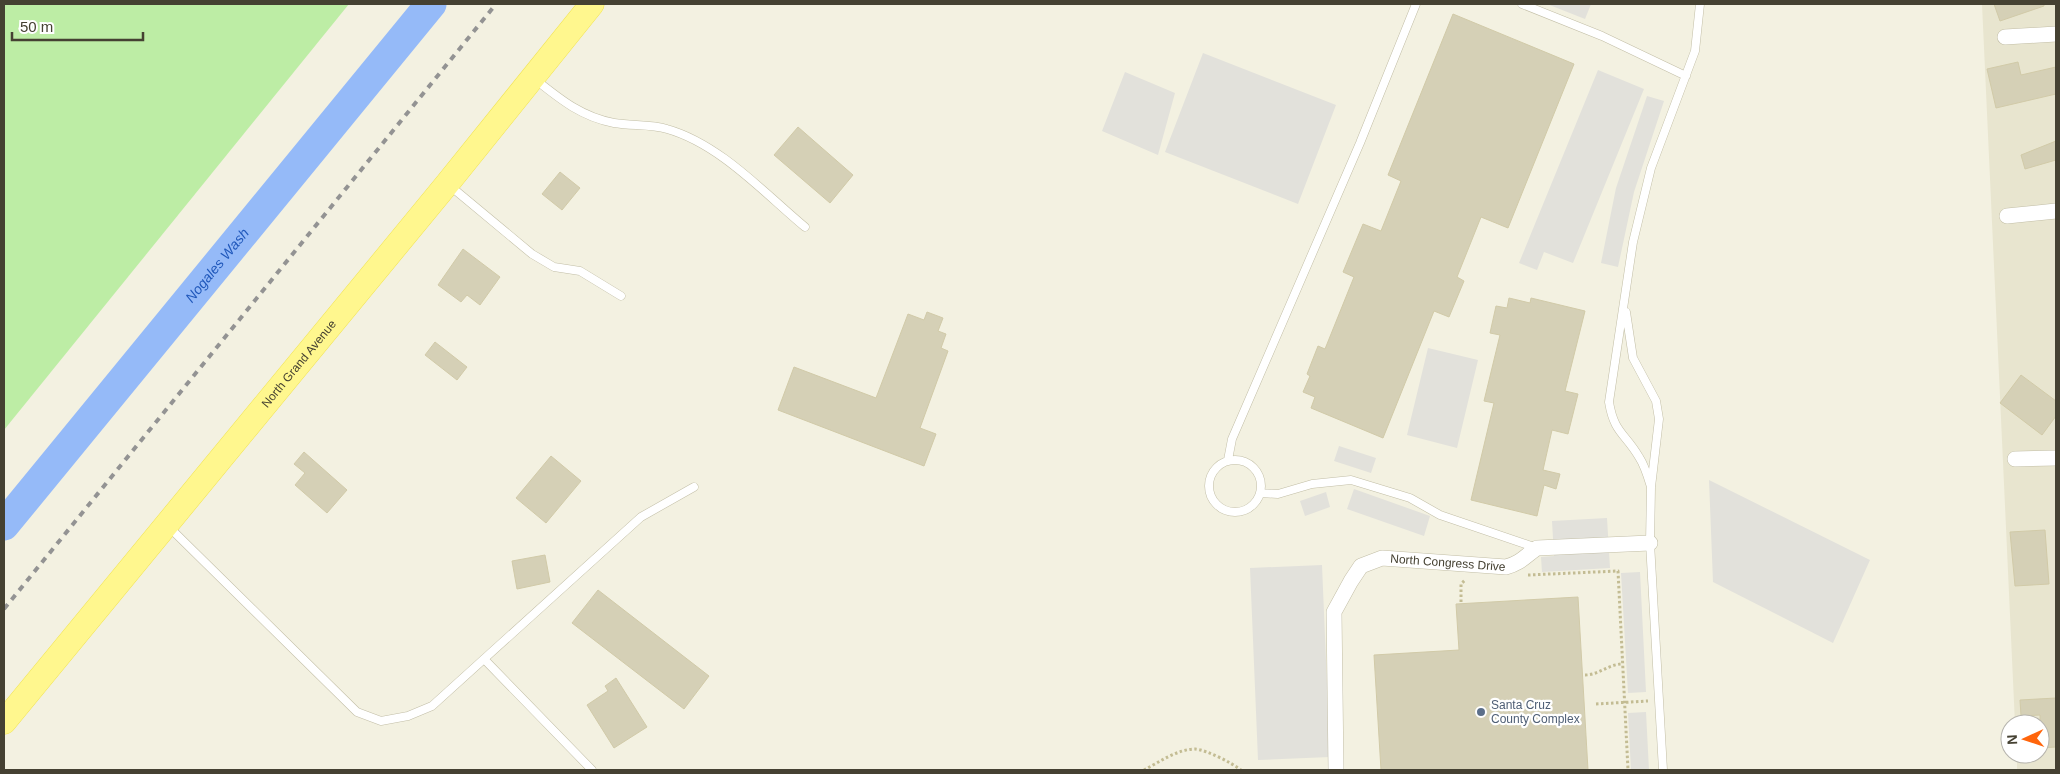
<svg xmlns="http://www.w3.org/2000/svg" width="2060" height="774" font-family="Arial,sans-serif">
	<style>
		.residential { fill: #e8e5cf }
		.green { fill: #bdeda5 }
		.parking { fill: #e2e1db }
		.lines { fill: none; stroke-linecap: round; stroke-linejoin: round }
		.river { stroke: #95baf8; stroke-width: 31 }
		.building { fill: #d5d0b6; stroke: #d1caa8 }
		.service-casing { stroke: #c2bea6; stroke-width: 9 }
		.minor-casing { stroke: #c2bea6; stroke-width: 16 }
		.primary-casing { stroke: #f1e352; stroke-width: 25 }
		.path { stroke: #c3bc93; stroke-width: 3; stroke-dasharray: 2.5 2.5; stroke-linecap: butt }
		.service { stroke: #fff; stroke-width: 8 }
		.minor { stroke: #fff; stroke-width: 15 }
		.primary { stroke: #fff78e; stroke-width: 24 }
		.rail { stroke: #939393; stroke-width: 4; stroke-dasharray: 6 6; stroke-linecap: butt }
		.service-dot { fill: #5c6f8a; stroke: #fff; stroke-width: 2 }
		.labels { text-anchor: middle; stroke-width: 4.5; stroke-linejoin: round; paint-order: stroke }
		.street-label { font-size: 12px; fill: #454132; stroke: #fff }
		.service-label { font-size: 12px; fill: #4e5e75; stroke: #fff; text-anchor: start }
		.water-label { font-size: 14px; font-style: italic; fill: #2058bb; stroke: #fff }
	</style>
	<rect width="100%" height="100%" fill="#f3f1e1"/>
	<!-- residential -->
	<path class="residential" d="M1982,4H2056V770H2017V754H2040V724H2015Z"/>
	<!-- green -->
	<path class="green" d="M4,4H349L4,430Z"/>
	<!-- parking -->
	<path class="parking" d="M1547,4H1591L1585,19Z
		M1203,53L1336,105L1298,204L1165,152Z
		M1598,70L1644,89L1573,263L1544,252L1537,270L1519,263Z
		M1125,72L1175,93L1158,155L1102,131Z
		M1647,96L1664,101L1634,192L1618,267L1601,263L1616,188Z
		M1428,348L1478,360L1457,448L1407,435Z
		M1339,446L1376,458L1371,473L1334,461Z
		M1709,480L1870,560L1833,643L1713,582Z
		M1354,489L1430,516L1424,536L1347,509Z
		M1326,492L1330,507L1305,516L1300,501Z
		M1607,518L1610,568L1542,572L1541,557L1554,556L1552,521Z
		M1322,565L1330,757L1258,760L1250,568Z
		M1640,572L1646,692L1628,693L1621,573Z
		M1646,712L1649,770H1631L1628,713Z"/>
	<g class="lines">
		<!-- river -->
		<path class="river" id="s1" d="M4,525L431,4"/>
	</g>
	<!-- building -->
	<path class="building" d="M1994,4H2044V6L2000,21Z
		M1453,14L1574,64L1508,228L1481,217L1457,277L1464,281L1449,317L1434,311L1383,438L1311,408L1315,397L1303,392L1310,376L1307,374L1318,346L1325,349L1354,277L1343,272L1363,224L1381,231L1401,181L1388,175Z
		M2018,62L2021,75L2056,67V94L1996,108L1987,69Z
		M798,127L853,175L830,203L774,155Z
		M2056,141V160L2025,169L2021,155Z
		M560,172L580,188L562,210L542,194Z
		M463,249L500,277L480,305L467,295L461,302L438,285Z
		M1509,298L1530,303L1531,298L1585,311L1565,391L1578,394L1568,434L1552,430L1543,470L1560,474L1556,489L1544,485L1537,516L1471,500L1494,403L1484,401L1500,335L1490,333L1496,306L1507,308Z
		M927,312L943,318L938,331L946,334L941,348L948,351L920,428L936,434L924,466L778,410L794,367L876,398L908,314L924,320Z
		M435,342L467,367L457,380L425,355Z
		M2021,375L2056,401V416L2042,435L2000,403Z
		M304,452L347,490L327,513L295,485L305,473L294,464Z
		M551,456L581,481L546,523L516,498Z
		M2045,530L2049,584L2015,586L2010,532Z
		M545,555L550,582L517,589L512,561Z
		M598,590L709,676L684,709L572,623Z
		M1578,597L1588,770H1381L1374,655L1459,650L1456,604Z
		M616,678L647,727L614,748L587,705L608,691L605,686Z
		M2056,698V747L2040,748V715L2021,716L2020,700Z"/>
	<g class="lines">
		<defs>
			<path id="service" d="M1522,4L1602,36L1686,76
				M536,80C561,100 582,117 614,123C632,126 651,124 667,129C720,144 764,193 805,227
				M449,185L532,254L554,267L580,271L621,296
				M1626,312L1633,358L1656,401L1659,419L1651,487L1650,543L1663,770
				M1209 486a26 26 0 1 1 52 0a26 26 0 1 1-52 0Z
				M1228,460L1232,439L1360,143L1416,4
				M1651,487C1648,477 1645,466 1639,457C1625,433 1614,433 1609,402L1633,242L1651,168L1695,51L1700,4
				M1260,493L1278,494L1312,484L1351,480L1410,498L1440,515L1537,548
				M169,527L357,712L381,721L408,716L432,706L641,517L694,487
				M484,659L592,770"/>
			<g id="minor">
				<path d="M2005,37L2056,34"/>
				<path d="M2007,216L2056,211"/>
				<path d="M2015,459L2056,458"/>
				<path id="s2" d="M1336,770L1334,612L1351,581L1361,566L1382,558L1506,567C1521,563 1525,556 1537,548L1650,543"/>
			</g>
			<g id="primary">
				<path id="s3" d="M4,722L447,184L592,4"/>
			</g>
		</defs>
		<!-- service casing -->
		<use href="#service" class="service-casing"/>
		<!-- minor casing -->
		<use href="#minor" class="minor-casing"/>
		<!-- primary casing -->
		<use href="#primary" class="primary-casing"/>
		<!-- path -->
		<path class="path" d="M1528,575L1618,571L1628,770
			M1461,602V584L1465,580
			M1585,675C1599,675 1608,664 1623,664
			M1596,704L1648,701
			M1144,770C1159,762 1178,749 1195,749C1207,750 1232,763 1241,770"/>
		<!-- service -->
		<use href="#service" class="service"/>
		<!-- minor -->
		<use href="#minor" class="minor"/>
		<!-- primary -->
		<use href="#primary" class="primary"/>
		<!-- rail -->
		<path class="rail" d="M4,609L496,4"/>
	</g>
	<!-- markers -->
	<circle class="service-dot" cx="1481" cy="712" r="5"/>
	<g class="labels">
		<!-- street labels -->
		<g class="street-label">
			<text dy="4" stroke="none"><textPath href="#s3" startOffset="464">North Grand Avenue</textPath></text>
			<text dy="4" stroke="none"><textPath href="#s2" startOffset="300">North Congress Drive</textPath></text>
		</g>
		<!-- service labels -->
		<g class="service-label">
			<text x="1491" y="709">Santa Cruz<tspan x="1491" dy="14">County Complex</tspan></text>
		</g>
		<!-- water labels -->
		<g class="water-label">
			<text dy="5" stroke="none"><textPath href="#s1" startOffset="336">Nogales Wash</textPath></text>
		</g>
	</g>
	<!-- border -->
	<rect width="2060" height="774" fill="none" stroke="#454132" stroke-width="10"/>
	<!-- north arrow -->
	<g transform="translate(2025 739) rotate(267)"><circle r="24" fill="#ffffff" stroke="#b5b3ad"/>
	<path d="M0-4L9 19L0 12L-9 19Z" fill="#ff650c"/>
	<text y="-8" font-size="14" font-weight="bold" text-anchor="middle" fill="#454132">N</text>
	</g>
	<!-- scale -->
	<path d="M12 32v8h131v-8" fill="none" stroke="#454132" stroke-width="2.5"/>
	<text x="20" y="32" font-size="15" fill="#454132" stroke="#ffffff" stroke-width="4" paint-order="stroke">50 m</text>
</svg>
